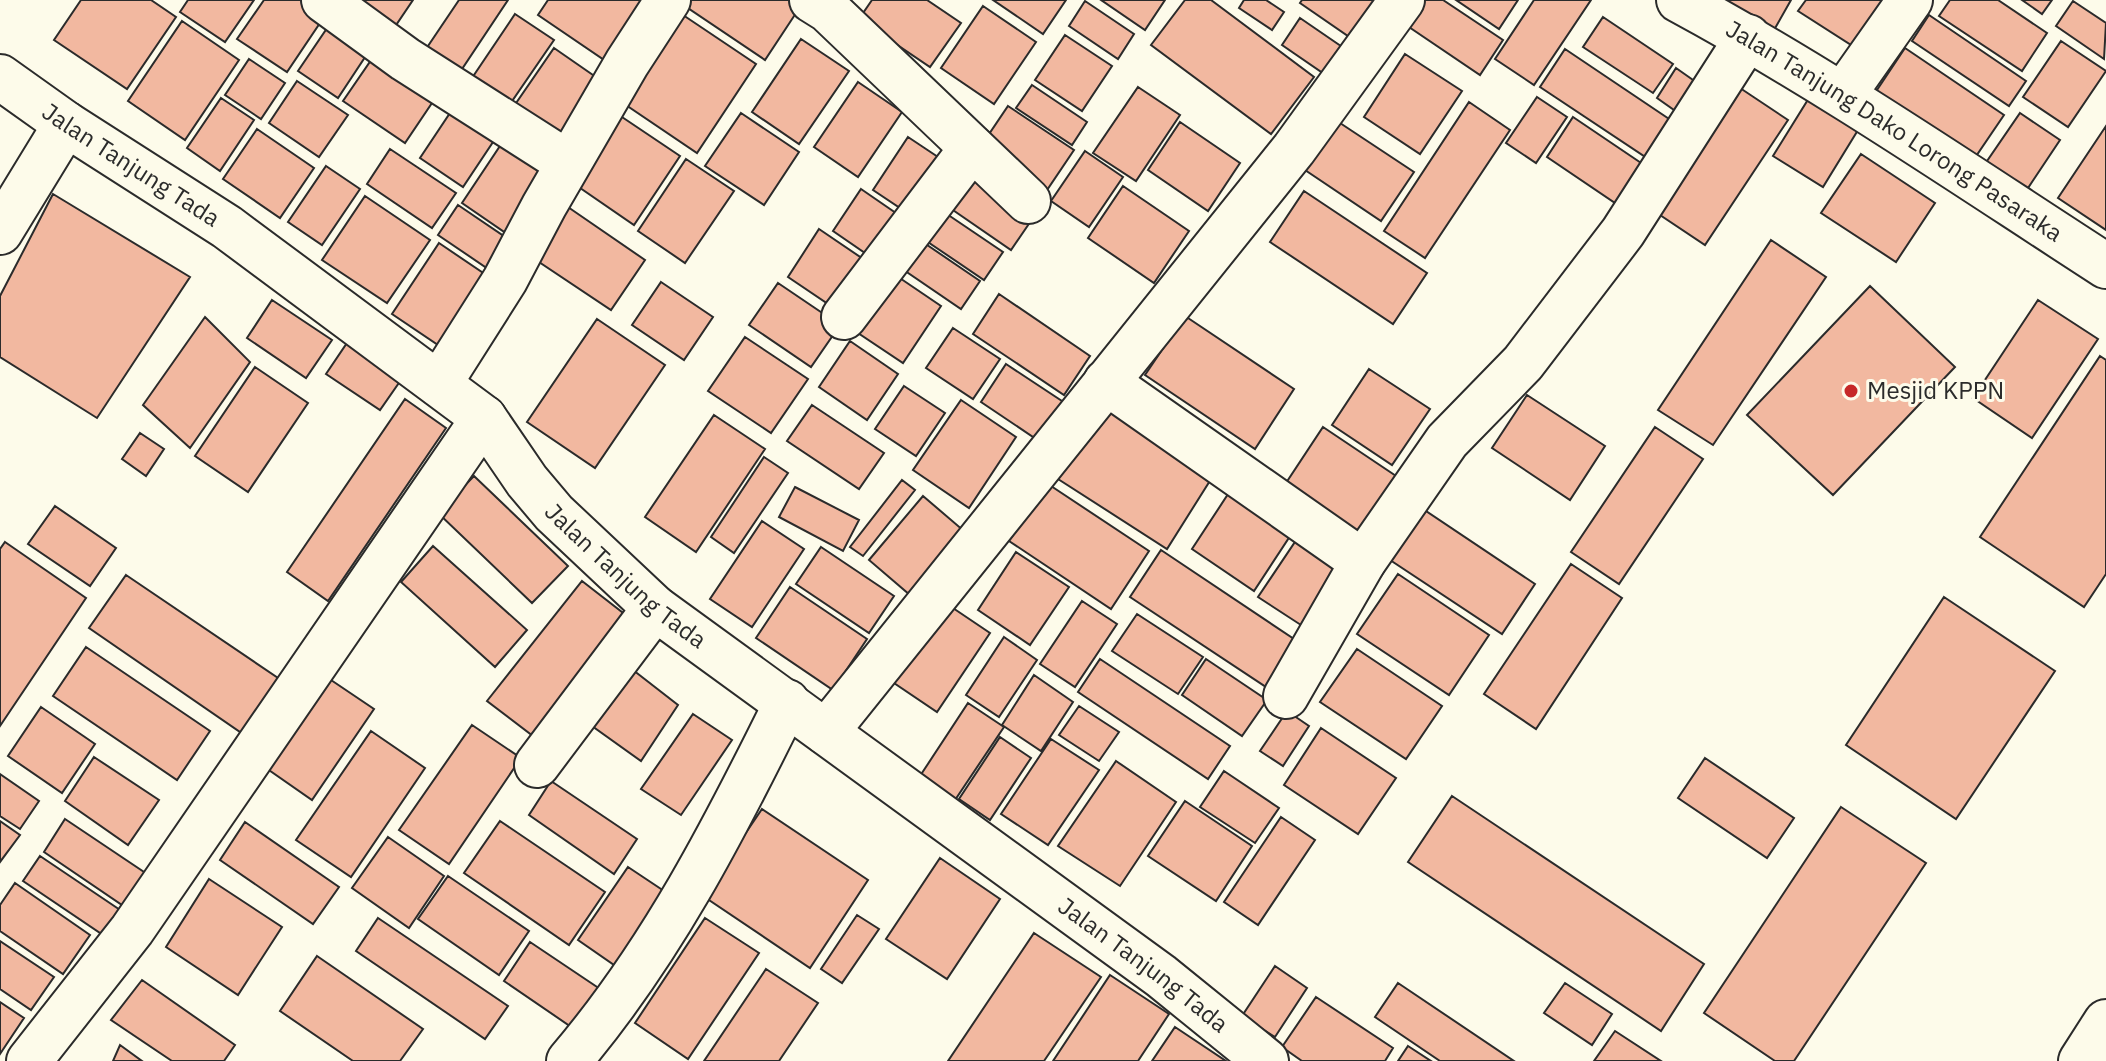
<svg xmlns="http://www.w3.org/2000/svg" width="2106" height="1061" font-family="'IBM Plex Sans',sans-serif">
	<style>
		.building { fill: #f2b8a0; stroke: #2b2b2b; stroke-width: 2 }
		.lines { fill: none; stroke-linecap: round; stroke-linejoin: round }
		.minor-casing { stroke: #2b2b2b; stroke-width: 48 }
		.minor { stroke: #fdfbea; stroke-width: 44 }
		.poi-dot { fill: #c62828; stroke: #fdfbea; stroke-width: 3 }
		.labels { text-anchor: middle; stroke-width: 6; stroke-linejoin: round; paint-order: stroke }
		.street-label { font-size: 24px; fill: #2b2b2b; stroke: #fdfbea }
		.poi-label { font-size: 24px; fill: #2b2b2b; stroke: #fdfbea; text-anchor: start }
	</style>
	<rect width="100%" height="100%" fill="#fdfbea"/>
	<!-- building -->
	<path class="building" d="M81,0H151L176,17L127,89L54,40Z
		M188,0H254L225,42L180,12Z
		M264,0H311L328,11L287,72L237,39Z
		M340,0H413L390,34Z
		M459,0H508L460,72L426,49Z
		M548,0H662L616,68L538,15Z
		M681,0H802L804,1L765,60L679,2Z
		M872,0H927L961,23L930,67L859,19Z
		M993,0H1066L1043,34Z
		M1101,0H1165L1145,30Z
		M1185,0H1211L1314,77L1271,134L1151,45Z
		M1244,0H1266L1284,12L1272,30L1239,8Z
		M1302,0H1391L1361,45L1300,3Z
		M1423,0H1443L1503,40L1480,75L1406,25Z
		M1456,0H1518L1499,29Z
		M1534,0H1591L1534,85L1495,59Z
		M1723,0H1791L1774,30Z
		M1806,0H1891L1859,50L1798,11Z
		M1950,0H1998L2047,33L2022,71L1939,16Z
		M2022,0H2052L2042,14Z
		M1085,1L1134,34L1118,59L1069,26Z
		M2073,1L2106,23L2104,59L2056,26Z
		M983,6L1036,42L994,104L941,68Z
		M680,13L756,64L697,153L620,101Z
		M515,14L554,40L510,104L472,78Z
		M336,15L375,42L338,98L298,71Z
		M1929,15L2026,81L2009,106L1912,41Z
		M1603,17L1673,64L1653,93L1583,47Z
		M1300,18L1351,53L1333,80L1282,45Z
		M182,21L239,60L185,140L128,101Z
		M1065,35L1112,66L1082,111L1035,80Z
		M801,39L849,71L799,144L752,112Z
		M2061,41L2106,71L2068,127L2023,97Z
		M554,48L603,82L562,143L512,109Z
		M1905,48L2004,115L1970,165L1871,99Z
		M1565,49L1681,127L1656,164L1540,87Z
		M376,53L438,94L405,143L343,101Z
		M1405,54L1462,91L1420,154L1364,117Z
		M249,59L285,83L261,119L225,95Z
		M1676,68L1703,87L1684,117L1657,98Z
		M297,81L348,115L319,157L269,123Z
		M858,82L902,112L858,177L814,147Z
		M1032,85L1087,122L1072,145L1016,108Z
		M1737,86L1788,120L1705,245L1654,211Z
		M1138,87L1180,115L1136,181L1093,153Z
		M1537,97L1567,117L1536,163L1506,143Z
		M221,98L254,120L220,171L187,148Z
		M1809,98L1858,130L1823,187L1773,156Z
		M1469,102L1510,130L1425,258L1384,231Z
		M456,104L499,133L463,187L420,158Z
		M1008,106L1074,150L1045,193L979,149Z
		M616,113L680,156L634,225L570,181Z
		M741,113L799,152L764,205L705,166Z
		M2020,113L2060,140L2026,191L1985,164Z
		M1573,117L1647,167L1621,207L1547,157Z
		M1337,121L1414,172L1381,221L1305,170Z
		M1180,122L1240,163L1208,211L1148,170Z
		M2106,126V230L2058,198Z
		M257,129L314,168L280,218L223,179Z
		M508,134L560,169L513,238L462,203Z
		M908,137L950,165L915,218L873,190Z
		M390,149L456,193L432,228L367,184Z
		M1085,151L1123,177L1089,227L1051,201Z
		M1861,154L1935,203L1896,262L1821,213Z
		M686,159L734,191L685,263L638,231Z
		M326,166L360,189L322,245L288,222Z
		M975,170L1037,212L1011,250L950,208Z
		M1123,186L1189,231L1154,283L1088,238Z
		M861,189L906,220L878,262L833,231Z
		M1304,191L1427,273L1393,324L1270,242Z
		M53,194L190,277L97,418L0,357V296Z
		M365,196L430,240L387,303L322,260Z
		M458,205L517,245L497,275L438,235Z
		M565,205L645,260L611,310L530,256Z
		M935,206L1003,252L984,280L916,234Z
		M819,229L872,265L840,312L788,277Z
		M914,236L980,281L961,309L895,264Z
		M1771,240L1826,277L1713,445L1658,410Z
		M439,243L498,283L450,353L392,314Z
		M885,268L941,306L903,363L846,325Z
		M661,282L713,317L684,360L632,325Z
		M778,283L840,325L811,367L749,325Z
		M1870,286L1955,367L1833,495L1747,415Z
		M999,294L1090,356L1064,395L973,334Z
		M272,300L332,340L306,378L247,338Z
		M2038,300L2098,339L2032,438L1973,398Z
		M1185,316L1294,389L1255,449L1145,375Z
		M205,317L250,362L190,448L143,405Z
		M597,319L665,365L595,468L527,422Z
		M953,328L1000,359L973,399L926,368Z
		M745,337L808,379L771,433L708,391Z
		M349,340L403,377L380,410L326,374Z
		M850,341L898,374L867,420L819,387Z
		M2100,356L2106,360V574L2084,607L1980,537Z
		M1006,364L1068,405L1042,443L981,402Z
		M255,367L308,403L248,492L195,456Z
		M1369,369L1430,409L1392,465L1332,425Z
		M904,386L945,413L916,456L875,429Z
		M1527,395L1605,446L1570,500L1492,448Z
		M405,399L446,428L328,601L287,572Z
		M1110,399L1218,468L1167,549L1058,479Z
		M961,400L1016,437L969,508L913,470Z
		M812,405L884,453L859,489L787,441Z
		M714,415L765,449L696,552L645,517Z
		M1323,427L1402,480L1364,536L1286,483Z
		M1655,427L1703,459L1619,584L1571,552Z
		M140,433L164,449L146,476L122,459Z
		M764,457L788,473L734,553L711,537Z
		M474,476L568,566L532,603L438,513Z
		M902,480L915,490L863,556L850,547Z
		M1048,484L1149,551L1111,609L1009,541Z
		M1234,485L1296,527L1254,591L1192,549Z
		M795,487L859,520L843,551L779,517Z
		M923,496L964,531L910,595L869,560Z
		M1417,505L1535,584L1502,634L1384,556Z
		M55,506L116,548L90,586L28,544Z
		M762,521L804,549L752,627L710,599Z
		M1301,533L1347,564L1304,627L1258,597Z
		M5,542L86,598L0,726V549Z
		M433,546L527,630L495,667L401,582Z
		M821,547L894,596L869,633L796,584Z
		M1161,550L1303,645L1272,691L1130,597Z
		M1016,552L1069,587L1030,645L978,610Z
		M1571,564L1622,598L1536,729L1484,694Z
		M1398,574L1489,635L1449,695L1357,634Z
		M126,575L281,680L243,734L89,628Z
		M582,581L627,616L533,736L487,701Z
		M790,587L867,639L833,690L756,638Z
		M1944,597L2055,671L1956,819L1846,745Z
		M1082,601L1117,624L1075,687L1040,664Z
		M944,602L990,633L937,712L891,681Z
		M1137,614L1203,657L1178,694L1112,651Z
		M1004,637L1037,660L999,717L966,695Z
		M86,647L210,731L177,780L53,696Z
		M1357,649L1442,706L1406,759L1320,702Z
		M1100,659L1230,746L1208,779L1078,692Z
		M1206,659L1267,700L1242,736L1182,695Z
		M633,670L678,705L641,761L592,726Z
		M1034,675L1073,702L1041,751L1002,725Z
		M328,678L374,709L312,800L266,768Z
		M968,703L1004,727L955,800L920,776Z
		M1079,706L1119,732L1099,761L1059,735Z
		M41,707L95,744L62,793L8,756Z
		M1287,711L1309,726L1283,766L1260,751Z
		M693,714L732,740L681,815L641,789Z
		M472,725L521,758L449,864L399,830Z
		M1321,728L1396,778L1358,834L1284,785Z
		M371,731L425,768L351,877L296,840Z
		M1000,737L1031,758L990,820L959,799Z
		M1051,739L1099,770L1048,845L1001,814Z
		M94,757L159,800L128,845L65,801Z
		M1705,758L1794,818L1767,858L1678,798Z
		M1116,761L1176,802L1120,886L1058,846Z
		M1224,771L1279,808L1255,843L1200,807Z
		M0,774L39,801L20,829L0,816Z
		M551,781L637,839L614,874L529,815Z
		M1452,796L1704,964L1661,1031L1408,862Z
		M1185,801L1252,846L1216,901L1148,856Z
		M1841,807L1926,863L1794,1061H1775L1704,1013Z
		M762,809L868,880L810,968L703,896Z
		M1281,817L1315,840L1258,925L1224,902Z
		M65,819L147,874L125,907L44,852Z
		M0,821L20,835L0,862Z
		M500,821L605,892L569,945L464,873Z
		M245,822L339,887L313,924L220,860Z
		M388,837L444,876L409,928L352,888Z
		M40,856L129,916L112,941L23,881Z
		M940,858L1000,899L947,979L886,939Z
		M628,867L667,893L617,967L578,940Z
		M448,876L529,931L499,975L418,919Z
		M209,879L282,927L238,995L166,947Z
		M15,883L90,935L63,974L0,931V905Z
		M857,915L879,929L842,983L821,969Z
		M378,918L508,1006L485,1039L356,951Z
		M705,918L759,953L688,1059L635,1023Z
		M1034,933L1101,977L1044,1061H948Z
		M0,941L54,977L31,1010L0,989Z
		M530,942L606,993L580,1033L504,981Z
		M317,956L423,1029L400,1061H353L280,1011Z
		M1275,966L1307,988L1275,1037L1242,1016Z
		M766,969L818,1003L779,1061H704Z
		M1110,975L1169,1014L1138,1061H1053Z
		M142,980L235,1045L224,1061H172L111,1020Z
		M1398,983L1514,1061H1440L1375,1017Z
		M1565,983L1612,1014L1592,1045L1544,1013Z
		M1316,997L1393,1048L1385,1061H1302L1282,1047Z
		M0,1002L24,1018L0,1054Z
		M1175,1027L1226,1061H1152Z
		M1615,1031L1661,1061H1594Z
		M120,1045L142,1061H113Z
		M1408,1046L1431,1061H1398Z"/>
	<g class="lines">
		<defs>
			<g id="minor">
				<path d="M324,0L405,59L568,163"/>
				<path d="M812,0L828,10L1028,201"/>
				<path id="s1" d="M1679,0C1827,80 1965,175 2106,266"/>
				<path id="s2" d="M0,77L66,124L227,227L484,418L527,481L554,513L655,608L1161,976L1266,1061"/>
				<path d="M1843,95L1910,0"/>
				<path d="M0,232L66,124"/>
				<path d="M844,317L972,148"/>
				<path d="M1106,382L1363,562"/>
				<path d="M439,384L505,280L544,206L627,63L668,0"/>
				<path d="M1286,696L1363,562L1447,441L1523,363L1623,232L1748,37"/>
				<path d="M826,732L1294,149L1402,0"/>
				<path d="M537,765L655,608"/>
				<path d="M29,1061L132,930L484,418"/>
				<path d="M569,1061C661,953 725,828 787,702"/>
				<path d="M2081,1061L2106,1022"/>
			</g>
		</defs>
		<!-- minor casing -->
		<use href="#minor" class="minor-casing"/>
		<!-- minor -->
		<use href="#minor" class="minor"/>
	</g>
	<!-- markers -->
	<circle class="poi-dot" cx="1851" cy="391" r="8"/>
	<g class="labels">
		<!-- street labels -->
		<g class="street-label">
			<text dy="8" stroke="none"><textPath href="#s1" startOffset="252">Jalan Tanjung Dako Lorong Pasaraka</textPath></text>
			<text dy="8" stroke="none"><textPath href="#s2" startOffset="158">Jalan Tanjung Tada</textPath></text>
			<text dy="8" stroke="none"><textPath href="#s2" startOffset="806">Jalan Tanjung Tada</textPath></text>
			<text dy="8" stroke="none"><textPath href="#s2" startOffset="1454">Jalan Tanjung Tada</textPath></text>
		</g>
		<!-- poi labels -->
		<g class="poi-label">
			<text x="1867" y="399">Mesjid KPPN</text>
		</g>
	</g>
</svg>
